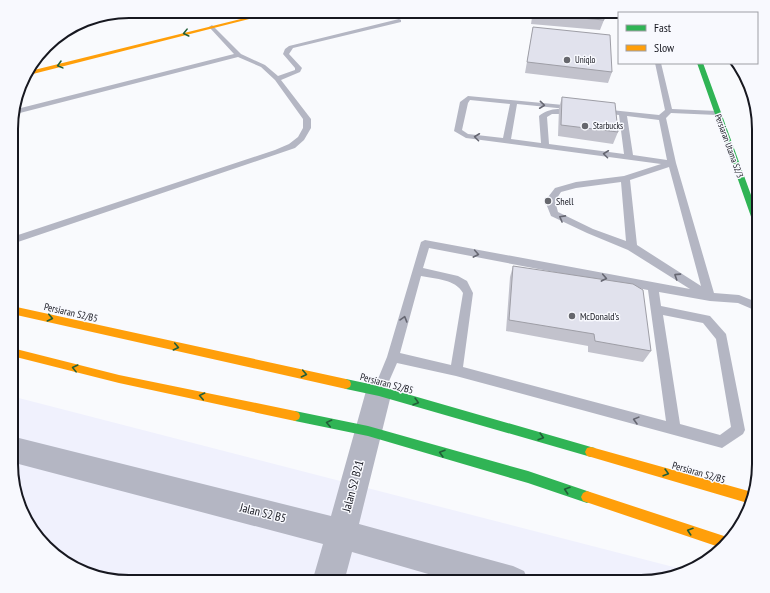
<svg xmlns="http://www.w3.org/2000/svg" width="770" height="593" font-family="'PT Sans Narrow',sans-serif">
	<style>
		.built { fill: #f0f1fd }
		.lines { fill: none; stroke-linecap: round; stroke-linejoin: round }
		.lane { fill: #b4b6c3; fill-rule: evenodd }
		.street { fill: #b4b6c3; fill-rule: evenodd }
		.fast { fill: #30b455; fill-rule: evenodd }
		.slow { fill: #ff9f0a; fill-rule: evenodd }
		.wall { fill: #c2c2cc }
		.building { fill: #e1e2ed; stroke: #9e9ea6 }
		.oneway { stroke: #225e38 }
		.oneway2 { stroke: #666772 }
		.poi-dot { fill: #66676d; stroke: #f8f9fe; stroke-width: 1.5 }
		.labels { text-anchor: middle; stroke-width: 3; stroke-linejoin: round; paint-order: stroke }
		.far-poi-label { font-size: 9px; fill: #171820; stroke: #f8f9fe; text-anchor: start }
		.far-street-label { font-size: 9px; fill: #171820; stroke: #f8f9fe }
		.poi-label { font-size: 10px; fill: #171820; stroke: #f8f9fe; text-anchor: start }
		.street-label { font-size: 10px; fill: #171820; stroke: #f8f9fe }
		.near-street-label { font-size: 12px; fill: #171820; stroke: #f8f9fe }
		.rim { fill: none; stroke: #171820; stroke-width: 2 }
	</style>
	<rect width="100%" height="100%" fill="#f9fafd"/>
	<!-- built -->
	<path class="built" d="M11,396L689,571L686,573L641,582H122L84,573L51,552L23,516L11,472Z"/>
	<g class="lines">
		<!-- lane -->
		<path class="lane" d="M399,19L401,20V22L293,48L289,54L302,68L300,72L281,80L311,119V128L304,140L295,148L12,244V237L275,150L289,144L298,137L303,128V119L275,80L261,67L238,57L12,115L13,110L234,54L210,28L209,27L212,25L241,54L265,65L278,76L295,70V68L283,54L285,49L289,46Z
			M655,63H661L672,109L717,111L721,113L717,115L671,113L666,118L676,163L714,293L739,295L759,303V312L738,303L710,301L659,292L661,306L710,316L726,334L745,430L743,434L722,448L456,376L397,363L383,395L379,397L375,395L373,391L387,357L421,242L425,240L690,289L628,250L587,233L551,216L545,201L555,188L576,182L624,176L661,164L466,138L454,131L460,102L468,96L574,106H577V110L517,104L511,139L541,143L539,116C546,110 560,106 567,112L566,114H552L547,117L549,144L624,154L619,115L601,113L597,111L601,109L659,115L665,110ZM470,100L510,104L503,138L468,134L462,130L468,103ZM627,116L659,120L667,160L633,155ZM669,167L701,286L637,245L630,180ZM621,182L626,241L593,229L558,212L555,201L561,192L576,188ZM429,248L648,290L666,421L463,367L473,293L467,281L458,276L423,268ZM421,276C436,279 455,279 463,293L451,365L400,353ZM663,315L703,323L716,339L731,427L720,435L680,424Z"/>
		<!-- street -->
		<path class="street" d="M379,380L388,383L392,391L359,524L513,566L524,571L529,582H456L352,552L344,582H312L323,544L11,462V436L331,516L366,391L370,383Z"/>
		<!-- fast -->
		<path class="fast" d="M697,63H703L759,217V231L755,228Z
			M346,379L379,386L591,447L595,448L597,452L595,456L591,457L379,396L346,389L342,387L341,384L342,381Z
			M295,411L368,426L528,471L587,491L591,493L593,497L591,501L587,503L528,483L368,436L295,421L291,419L290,416L291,413Z"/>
		<!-- slow -->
		<path class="slow" d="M273,11H281L25,76L26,72Z
			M734,64H735C746,78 751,92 755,109L752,107L733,65Z
			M12,306L346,379L350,381L351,384L350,387L346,389L12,314Z
			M12,348L119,375L295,411L299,413L300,416L299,419L295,421L119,383L12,356Z
			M591,447L752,492L754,493L751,504L591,457L587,456L585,452L587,448Z
			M587,491L727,537L731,539L722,548L583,501L581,497L583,493Z"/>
	</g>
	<!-- wall -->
	<path class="wall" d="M533,11H603L604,20L600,30L531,24Z
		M533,27L612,72L608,83L525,73Z
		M562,97L618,132L613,144L558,136L559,108Z
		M513,266L651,351L643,362L588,352V346L506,331L510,277Z"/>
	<!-- building -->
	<path class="building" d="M534,11H603L604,20L534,14Z
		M533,27L610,35L612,72L527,62Z
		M562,97L615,103L618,132L561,125Z
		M513,266L633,284L643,290L651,351L595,341L594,334L509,320Z"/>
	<!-- one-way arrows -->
	<defs><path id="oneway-chevron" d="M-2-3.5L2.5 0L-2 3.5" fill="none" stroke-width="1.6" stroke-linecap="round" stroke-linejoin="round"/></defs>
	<g class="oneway">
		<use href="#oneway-chevron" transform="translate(186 33) rotate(166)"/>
		<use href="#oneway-chevron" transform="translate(60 65) rotate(165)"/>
		<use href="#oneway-chevron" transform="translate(50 318) rotate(13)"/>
		<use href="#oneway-chevron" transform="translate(176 347) rotate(12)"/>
		<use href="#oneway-chevron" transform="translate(75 368) rotate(-166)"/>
		<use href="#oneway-chevron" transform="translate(304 374) rotate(12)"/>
		<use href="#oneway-chevron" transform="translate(202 396) rotate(-168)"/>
		<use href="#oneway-chevron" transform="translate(416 402) rotate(16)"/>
		<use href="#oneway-chevron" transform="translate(329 423) rotate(-168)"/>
		<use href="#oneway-chevron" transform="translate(541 437) rotate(16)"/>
		<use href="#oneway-chevron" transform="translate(442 453) rotate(-164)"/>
		<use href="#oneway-chevron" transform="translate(666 473) rotate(16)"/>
		<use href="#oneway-chevron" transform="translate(567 490) rotate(-162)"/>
		<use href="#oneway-chevron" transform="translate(690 531) rotate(-162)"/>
	</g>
	<g class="oneway2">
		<use href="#oneway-chevron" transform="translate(542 105) rotate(6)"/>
		<use href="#oneway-chevron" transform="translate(477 137) rotate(-173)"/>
		<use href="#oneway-chevron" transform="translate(606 154) rotate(-173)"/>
		<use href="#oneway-chevron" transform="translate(562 218) rotate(-151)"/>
		<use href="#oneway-chevron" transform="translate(476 254) rotate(11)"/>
		<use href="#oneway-chevron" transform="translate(677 276) rotate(-147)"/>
		<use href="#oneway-chevron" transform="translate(604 278) rotate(11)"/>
		<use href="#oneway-chevron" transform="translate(404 319) rotate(-74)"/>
		<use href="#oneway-chevron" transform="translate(636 420) rotate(-165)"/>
	</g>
	<!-- markers -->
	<g class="poi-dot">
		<circle cx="567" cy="60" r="4"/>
		<circle cx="585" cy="126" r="4"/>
		<circle cx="548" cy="201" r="4"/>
		<circle cx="572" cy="316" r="4"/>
	</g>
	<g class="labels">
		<!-- far-poi labels -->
		<g class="far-poi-label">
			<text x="575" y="63">Uniqlo</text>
			<text x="593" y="129">Starbucks</text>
		</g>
		<!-- far-street labels -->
		<g class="far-street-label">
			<text transform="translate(729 146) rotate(70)" y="3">Persiaran Utama S2/3</text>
		</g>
		<!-- poi labels -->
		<g class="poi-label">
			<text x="556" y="205">Shell</text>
			<text x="580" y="320">McDonald's</text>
		</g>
		<!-- street labels -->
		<g class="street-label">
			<text transform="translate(71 312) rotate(13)" y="4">Persiaran S2/B5</text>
			<text transform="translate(387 383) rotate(15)" y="4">Persiaran S2/B5</text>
			<text transform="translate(699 472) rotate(16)" y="4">Persiaran S2/B5</text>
		</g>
		<!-- near-street labels -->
		<g class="near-street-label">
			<text transform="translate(353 486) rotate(-75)" y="4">Jalan S2 B21</text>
			<text transform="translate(263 513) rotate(14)" y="4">Jalan S2 B5</text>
		</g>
	</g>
	<!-- crop -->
	<path d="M0 0H770V593H0ZM129 18H641A111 111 0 0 1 752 129V464A111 111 0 0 1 641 575H129A111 111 0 0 1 18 464V129A111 111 0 0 1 129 18Z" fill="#f8f9fe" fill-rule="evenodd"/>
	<path class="rim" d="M129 18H641A111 111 0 0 1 752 129V464A111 111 0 0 1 641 575H129A111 111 0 0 1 18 464V129A111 111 0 0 1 129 18Z"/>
	<!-- legend -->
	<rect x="618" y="12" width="140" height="52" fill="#f8f9fe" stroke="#9e9fa5"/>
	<rect x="626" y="25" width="20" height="6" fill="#30b455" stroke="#9e9fa5"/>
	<text x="654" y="32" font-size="12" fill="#171820">Fast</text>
	<rect x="626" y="45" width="20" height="6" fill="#ff9f0a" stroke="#9e9fa5"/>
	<text x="654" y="52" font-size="12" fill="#171820">Slow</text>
</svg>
